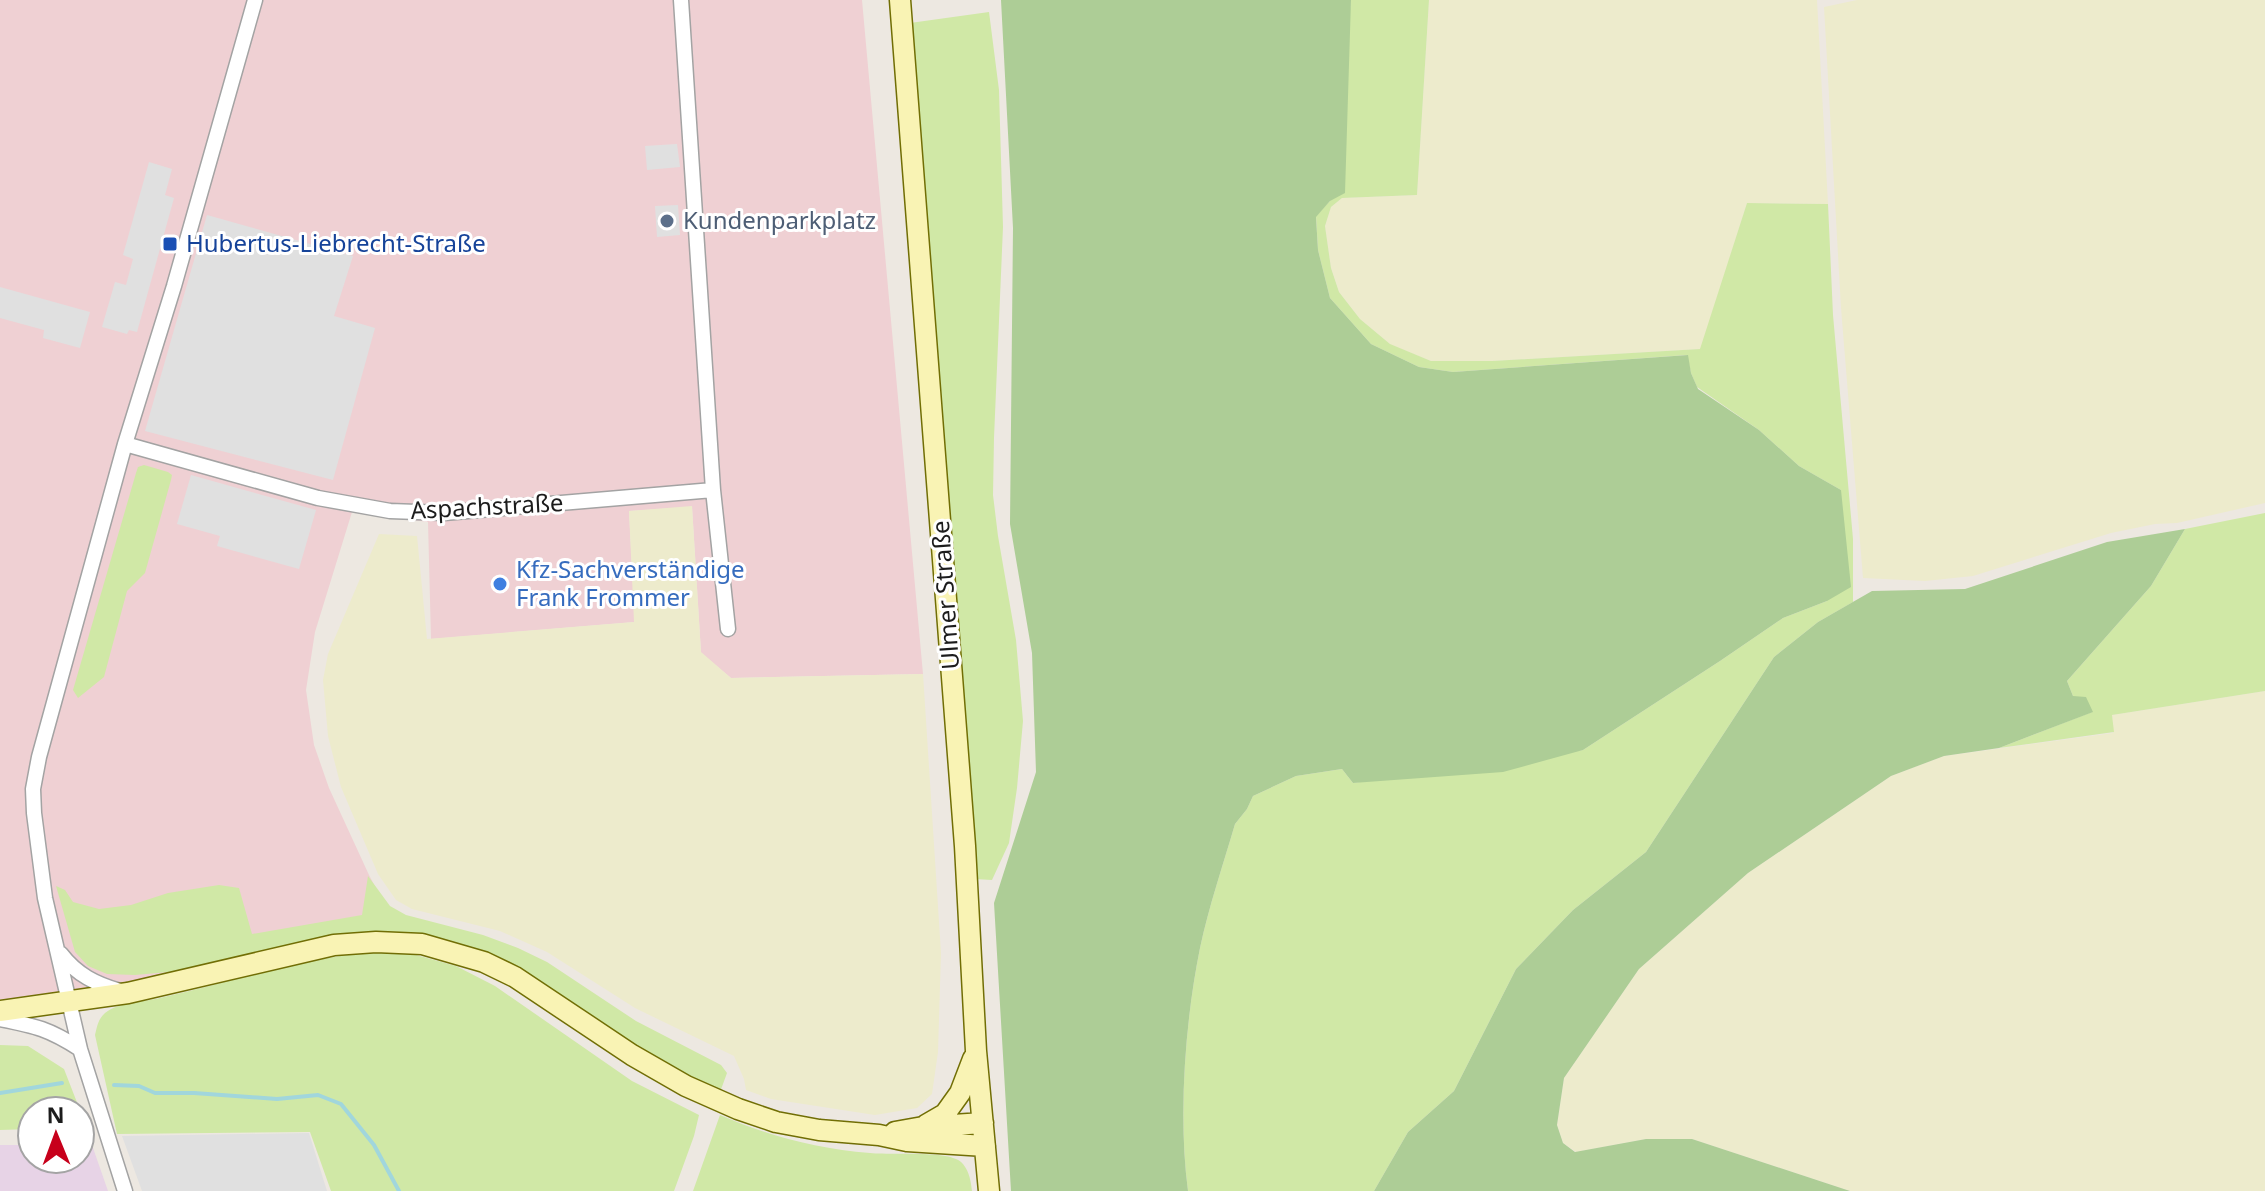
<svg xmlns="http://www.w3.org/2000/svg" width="2265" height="1191" font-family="'Noto Sans',sans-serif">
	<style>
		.commercial { fill: #efd0d3 }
		.industrial { fill: #e7d3e6 }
		.farmland { fill: #edebcc }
		.grass { fill: #d0e8a6 }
		.forest { fill: #adcd96 }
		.parking { fill: #e0e0e0 }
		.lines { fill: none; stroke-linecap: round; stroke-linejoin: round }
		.stream { stroke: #a1d6dc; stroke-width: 4 }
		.street-casing { stroke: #a3a3a3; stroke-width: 17 }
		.secondary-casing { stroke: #716e05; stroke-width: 23 }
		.street { stroke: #fff; stroke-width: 14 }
		.secondary { stroke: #f9f3b4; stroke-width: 20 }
		.service-dot { fill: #5c6f8a; stroke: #fff; stroke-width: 3 }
		.transit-dot { fill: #1a4fb4; stroke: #fff; stroke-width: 3 }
		.shop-dot { fill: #3f7fe0; stroke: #fff; stroke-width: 3 }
		.labels { text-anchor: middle; stroke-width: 6; stroke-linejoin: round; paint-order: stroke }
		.service-label { font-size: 24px; fill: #4e5e75; stroke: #fff; text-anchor: start }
		.transit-label { font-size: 24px; fill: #164399; stroke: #fff; text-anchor: start }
		.street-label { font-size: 24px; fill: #1c1c1c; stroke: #fff }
		.shop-label { font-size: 24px; fill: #366cbe; stroke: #fff; text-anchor: start }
	</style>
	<rect width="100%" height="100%" fill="#ede8e1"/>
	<!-- commercial -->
	<path class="commercial" d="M0,0H862L923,674L731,678L701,653L692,507L629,511L635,622L431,639L428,522L352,512L315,632L306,690L314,745L329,788L369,875L397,928L298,941L174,973L93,990L0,1002Z"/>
	<!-- industrial -->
	<path class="industrial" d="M0,1145H32V1159H80V1145H92L108,1191H0Z"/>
	<!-- farmland -->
	<path class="farmland" d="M1429,0H1817L1828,204L1747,203L1701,349L1492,361H1431L1391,345L1360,319L1339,292L1331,268L1325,226L1331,207L1342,198L1417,195Z
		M1857,0H2265V503L2177,523L2155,524L2111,533L1973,576L1925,581L1863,578L1841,308L1824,7Z
		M692,506L701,652L731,678L923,674L941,953L938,1052L932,1094L917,1108L875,1115L771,1099L746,1090L744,1079L734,1056L635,1008L547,952L500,931L412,909L396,900L378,874L341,787L328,736L323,680L328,654L379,534L417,536L427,639L634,622L629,511Z
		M2265,691V1191H1850L1692,1139H1646L1576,1152L1563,1143L1557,1125L1564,1078L1639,969L1748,873L1891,776L1944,756L2113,733L2112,715Z"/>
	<!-- grass -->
	<path class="grass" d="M1351,0H1429L1417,195L1342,198L1331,207L1325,226L1331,268L1339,292L1360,319L1390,344L1431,361H1492L1700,349L1747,203L1828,204L1833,315L1853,539V602L1818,622L1774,657L1646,852L1573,910L1516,969L1454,1091L1408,1132L1374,1191H1188C1178,1116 1185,1022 1200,948C1209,906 1223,865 1235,824L1247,809L1253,796L1296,776L1342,769L1353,783L1583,750L1720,661L1783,618L1827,601L1841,490L1799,466L1759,430L1697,387L1691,373L1687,355L1453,372L1419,367L1371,344L1330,298L1318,250L1316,216L1330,201Z
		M989,12L999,90L1003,227L994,438L993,495L998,536L1016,640L1023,721L1017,788L1009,843L992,880L975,879L910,23Z
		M144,465L168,472L172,475L171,480L145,573L127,591L104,677L78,698L73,690L136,473L138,467Z
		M2265,513V691L2112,715L2114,732L1999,748L2092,712L2073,696L2067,681L2151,586L2185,529Z
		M368,876L390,906L406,915L483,935L518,948L547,962L636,1021L721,1065L727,1073L719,1095L684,1081L502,962L319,941L169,972L135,975L107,974L88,966L75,952L56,886L65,890L73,902L99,909L131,905L168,893L219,885L239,888L252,934L362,915Z
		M369,952L409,953L456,966L495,986L632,1081L699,1115L694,1136L674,1191H331L310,1132L117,1134L95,1035C97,1027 98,1019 105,1013C120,1001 147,1002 164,997C233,981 299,960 369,952Z
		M0,1045L28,1046L64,1069L85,1123L80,1127V1111H32V1129L0,1130Z
		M720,1115C769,1136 817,1149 870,1153C891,1155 939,1151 956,1159C968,1164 971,1180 972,1191H693Z"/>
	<!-- forest -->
	<path class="forest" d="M1001,0H1351L1345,193L1330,201L1316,217L1318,250L1330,298L1371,344L1419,367L1453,372L1688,355L1691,373L1698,389L1759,430L1799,466L1841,490L1851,587L1827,601L1783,618L1720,661L1583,750L1503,772L1353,783L1342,769L1296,776L1253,796L1247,809L1235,824C1223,865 1209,906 1200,948C1185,1022 1178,1116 1188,1191H1011L994,903L1036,772L1032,653L1010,524L1013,228Z
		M2185,529L2151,586L2067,681L2073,696L2086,697L2093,712L1999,748L1944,756L1891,776L1748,873L1639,969L1564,1078L1557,1125L1563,1143L1575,1152L1646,1139H1692L1850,1191H1374L1408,1132L1454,1091L1516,969L1573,910L1646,852L1774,657L1818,622L1872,591L1965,589L2107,542Z"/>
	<!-- parking -->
	<path class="parking" d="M677,144L680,167L647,170L645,146Z
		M149,162L172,169L165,195L174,198L137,332L129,330L127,334L102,327L115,282L126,285L133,259L123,255Z
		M678,205L680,235L657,237L655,206Z
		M207,215L353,256L334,316L375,328L333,480L145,431Z
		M0,287L90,312L80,348L43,338L44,330L0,318Z
		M191,475L316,510L299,569L217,546L220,536L177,524Z
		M309,1133L327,1191H142L122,1136Z"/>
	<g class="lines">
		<!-- stream -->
		<path class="stream" d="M114,1085L139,1086L155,1093H194L277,1099L318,1095L341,1104L374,1145L399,1191
			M0,1093L62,1083"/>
		<defs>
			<path id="street" d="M125,444L318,498L390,511L444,513L713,490L681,0
				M713,490L728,629
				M61,954C77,975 96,984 120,991
				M0,1019C36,1026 49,1029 80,1049
				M125,1191L80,1049L45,898L34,813L33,789L39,757L125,444L174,286L255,0"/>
			<path id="secondary" d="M900,0L965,846L976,1051L989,1191
				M0,1011L128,993L334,945L376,942L422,944L484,962L515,977L632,1055L686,1086L738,1109L776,1122L819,1130L879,1135L907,1141L985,1146
				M926,1125L945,1114L960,1093L973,1059
				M895,1132L923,1127L983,1123"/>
		</defs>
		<!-- street casing -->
		<use href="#street" class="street-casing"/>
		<!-- secondary casing -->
		<use href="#secondary" class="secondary-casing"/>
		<!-- street -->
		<use href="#street" class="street"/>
		<!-- secondary -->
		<use href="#secondary" class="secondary"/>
	</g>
	<!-- markers -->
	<circle class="service-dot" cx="667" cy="221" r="8"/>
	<rect class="transit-dot" x="162" y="236" width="16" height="16" rx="4"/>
	<circle class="shop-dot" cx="500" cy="584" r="8"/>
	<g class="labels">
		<!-- service labels -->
		<g class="service-label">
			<text x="683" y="229">Kundenparkplatz</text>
		</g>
		<!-- transit labels -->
		<g class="transit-label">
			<text x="186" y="252">Hubertus-Liebrecht-Straße</text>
		</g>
		<!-- street labels -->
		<g class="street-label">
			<text transform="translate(487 507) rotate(-3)" y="8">Aspachstraße</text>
			<text transform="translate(946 595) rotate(-94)" y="8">Ulmer Straße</text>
		</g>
		<!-- shop labels -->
		<g class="shop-label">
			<text x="516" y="578">Kfz-Sachverständige<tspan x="516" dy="28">Frank Frommer</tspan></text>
		</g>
	</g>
	<!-- north arrow -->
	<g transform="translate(56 1135) rotate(359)"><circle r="38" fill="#ffffff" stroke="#a4a4a4" stroke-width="2"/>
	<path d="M0-6L14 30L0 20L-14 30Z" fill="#c7001b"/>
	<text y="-12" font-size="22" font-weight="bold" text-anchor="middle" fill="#1c1c1c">N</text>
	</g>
</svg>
